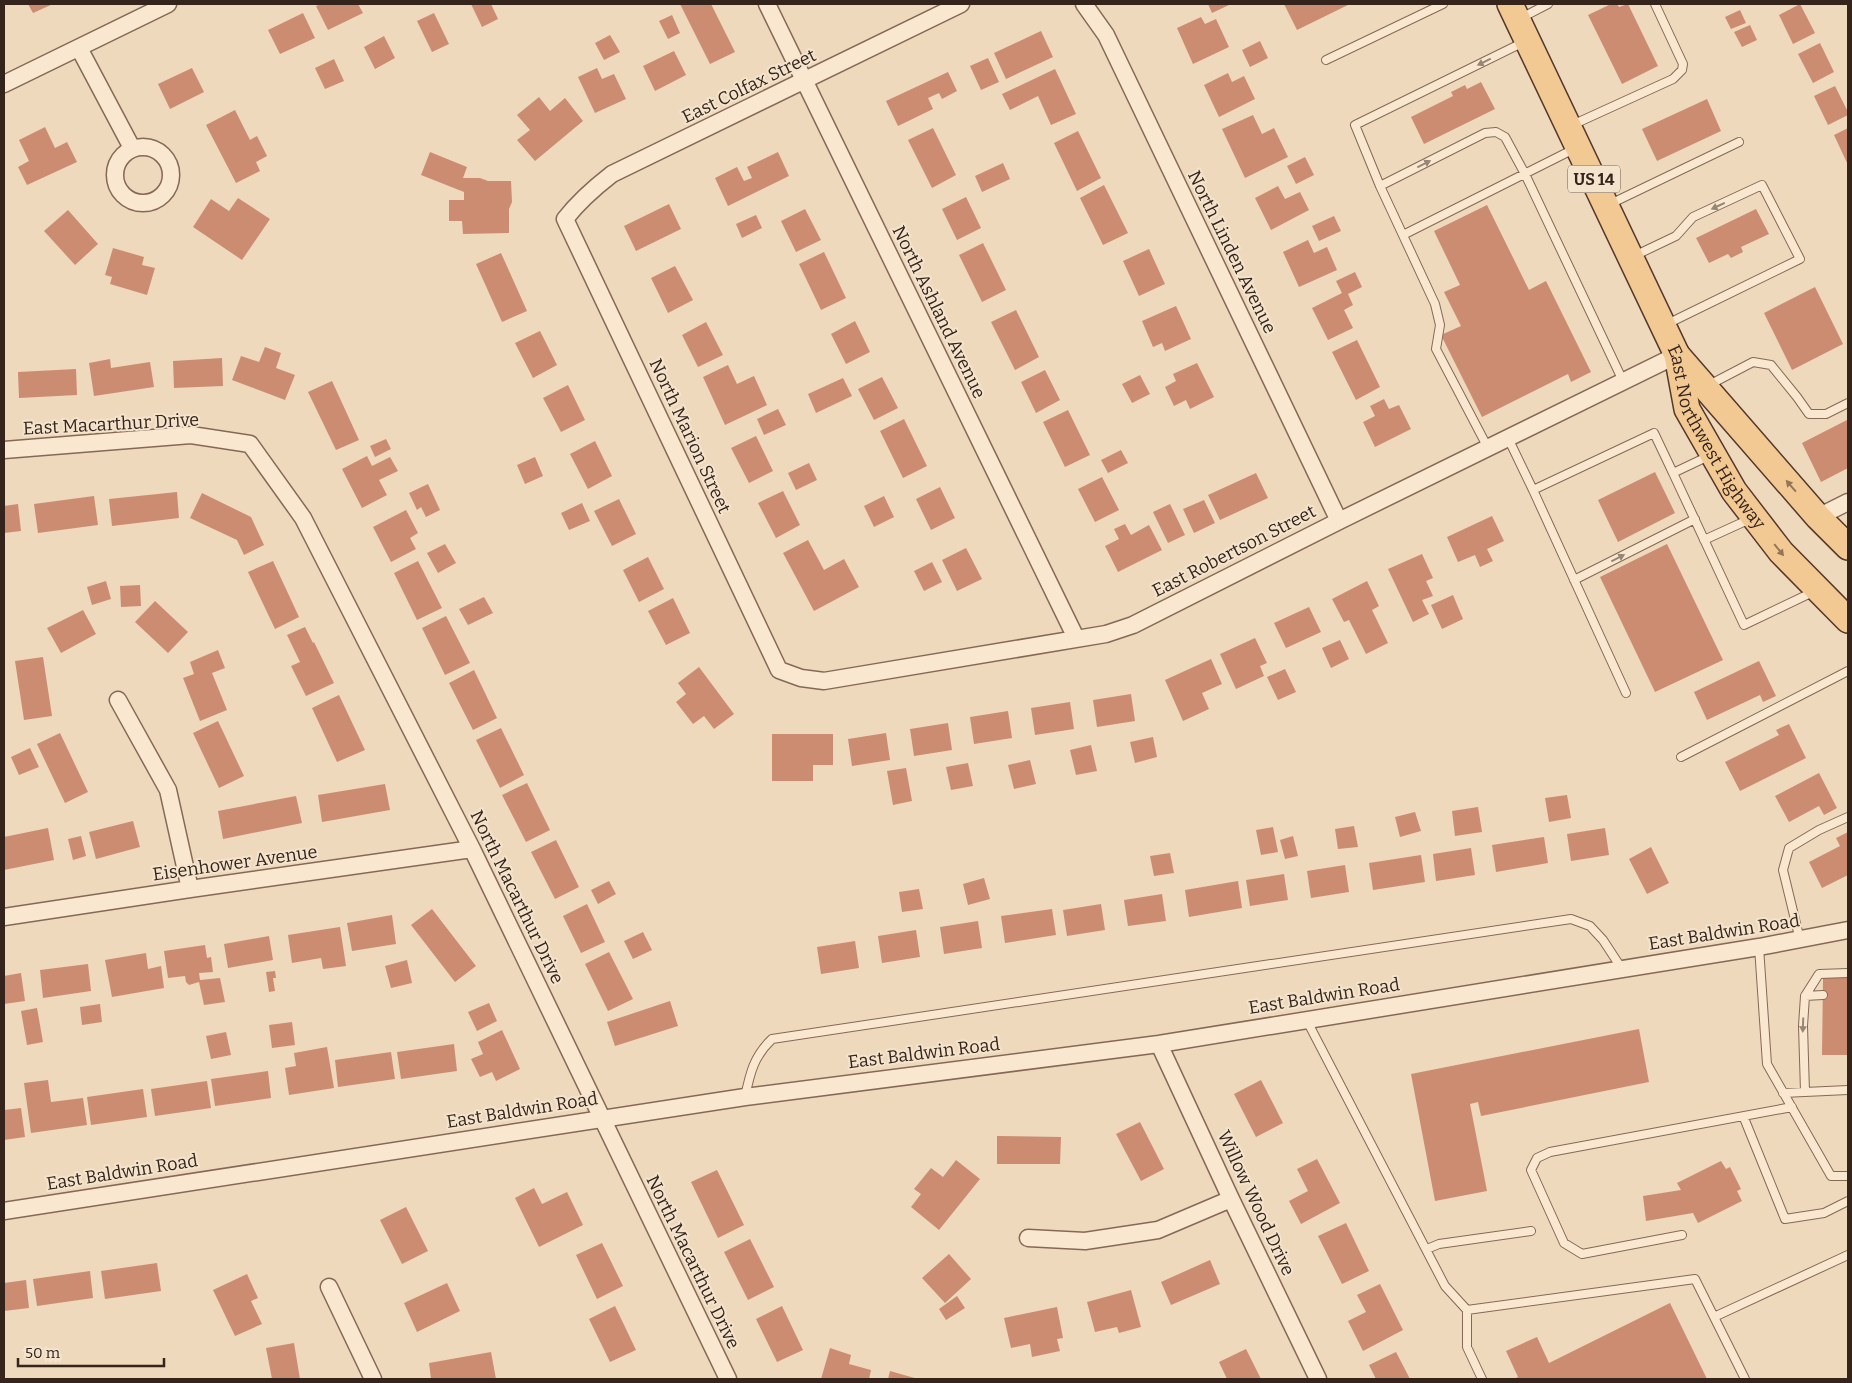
<svg xmlns="http://www.w3.org/2000/svg" width="1852" height="1383" font-family="Bitter,serif">
	<style>
		.building { fill: #cc8c72 }
		.lines { fill: none; stroke-linecap: round; stroke-linejoin: round }
		.lane-casing { stroke: #856956; stroke-width: 10 }
		.street-casing { stroke: #856956; stroke-width: 19 }
		.primary-casing { stroke: #53382b; stroke-width: 28 }
		.lane { stroke: #f9e7d0; stroke-width: 8 }
		.street { stroke: #f9e7d0; stroke-width: 16 }
		.primary { stroke: #f2c893; stroke-width: 25 }
		.oneway { fill: #968676 }
		.oneway2 { fill: #937657 }
		.labels { text-anchor: middle; stroke-width: 4; stroke-linejoin: round; paint-order: stroke }
		.shield { fill: #f5e4cd; stroke: #6e5e50; stroke-width: 1 }
		.shield-label { font-size: 16px; font-weight: bold; fill: #34241b }
		.street-label { font-size: 18px; fill: #34241b; stroke: #f5e4cd }
	</style>
	<rect width="100%" height="100%" fill="#eed9bd"/>
	<!-- building -->
	<path class="building" d="M28,4H53L33,13Z
		M321,4H358L363,13L328,30L316,6Z
		M471,4H491L498,19L482,27Z
		M680,4H711L735,52L710,64Z
		M1208,4H1228L1229,5L1212,13Z
		M1284,4H1350L1297,30Z
		M1611,4H1617L1619,7L1628,4L1658,66L1622,84L1588,15Z
		M1800,4L1815,33L1793,44L1779,15Z
		M1740,10L1746,23L1731,29L1725,17Z
		M303,13L315,38L280,54L268,30Z
		M434,13L449,44L432,52L417,21Z
		M672,15L680,33L668,39L659,21Z
		M1201,17L1205,24L1216,19L1229,47L1193,64L1177,28Z
		M1750,25L1757,40L1742,47L1734,32Z
		M1041,31L1053,57L1006,79L994,53Z
		M610,35L620,52L604,60L595,43Z
		M384,36L395,58L375,69L364,47Z
		M1260,41L1268,58L1250,67L1242,50Z
		M1820,43L1834,72L1813,83L1798,54Z
		M674,51L686,75L655,91L643,66Z
		M988,58L999,82L981,90L970,66Z
		M334,59L344,81L325,89L315,68Z
		M192,68L204,92L170,109L158,84Z
		M597,68L602,79L614,74L626,99L595,113L578,77Z
		M1055,69L1076,114L1051,125L1038,96L1010,110L1002,94Z
		M948,72L957,91L942,99L939,93L928,98L933,109L898,126L886,101Z
		M1228,73L1232,82L1244,76L1255,99L1219,117L1204,85Z
		M1481,82L1495,109L1424,144L1411,117L1453,96L1451,92L1465,85L1467,89Z
		M1835,86L1848,112V115L1828,125L1814,96Z
		M539,97L550,111L565,98L583,121L535,161L517,140L530,130L517,115Z
		M1707,99L1721,131L1657,161L1642,129Z
		M235,110L250,140L257,136L267,156L256,162L260,171L236,183L206,125Z
		M1253,115L1262,134L1274,128L1288,157L1245,178L1222,129Z
		M45,127L55,148L67,142L77,162L27,185L18,167L29,161L19,140Z
		M933,128L956,175L932,188L908,140Z
		M1848,128V165L1834,135Z
		M1078,131L1101,178L1077,191L1054,143Z
		M430,152L467,167L463,178H480L488,181H511L512,202L509,209V233L463,234L462,221H449V200H464V192L421,175Z
		M778,152L789,176L728,206L715,178L737,167L744,181L752,178L747,167Z
		M1305,157L1314,175L1296,184L1287,166Z
		M1003,163L1010,179L982,192L975,176Z
		M1104,185L1128,233L1103,245L1080,198Z
		M1278,186L1285,199L1300,192L1309,210L1271,230L1255,198Z
		M966,197L981,228L957,240L942,209Z
		M238,198L270,219L242,260L193,227L211,199L229,211Z
		M669,204L681,229L636,251L624,226Z
		M1487,205L1529,290L1546,281L1591,372L1571,382L1568,374L1482,417L1441,335L1461,326L1444,292L1460,285L1434,231Z
		M805,209L821,240L796,252L781,221Z
		M1756,209L1769,234L1741,247L1743,252L1731,258L1728,254L1709,263L1696,238Z
		M68,210L98,244L75,265L44,231Z
		M756,215L762,228L742,238L736,224Z
		M1334,216L1341,231L1319,241L1312,226Z
		M1308,240L1314,253L1327,247L1337,270L1299,287L1283,252Z
		M983,243L1006,290L982,302L959,255Z
		M113,248L144,257L142,265L155,268L147,295L110,284L112,277L105,275Z
		M1149,249L1165,284L1139,296L1123,261Z
		M824,252L846,298L821,310L799,264Z
		M501,253L527,311L502,322L476,264Z
		M675,266L693,300L668,313L651,278Z
		M1355,272L1362,287L1348,294L1353,305L1344,310L1353,328L1328,340L1312,308L1342,293L1336,281Z
		M1815,287L1843,344L1792,370L1764,313Z
		M1176,306L1191,339L1165,351L1162,343L1153,347L1142,321Z
		M1016,310L1039,357L1015,370L991,322Z
		M855,321L870,352L846,364L831,334Z
		M706,322L723,355L698,367L682,335Z
		M540,331L557,365L533,378L515,343Z
		M1357,340L1380,387L1356,400L1332,352Z
		M265,347L281,353L276,368L295,375L285,400L232,380L241,356L259,362Z
		M222,358L223,386L174,388L173,361Z
		M110,359L111,368L150,362L154,387L94,396L89,363Z
		M1197,363L1214,397L1190,409L1186,400L1174,406L1165,387L1176,381L1173,374Z
		M728,365L737,384L754,376L767,405L725,425L703,377Z
		M76,369L77,395L19,398L18,372Z
		M1045,370L1060,400L1036,413L1021,382Z
		M1140,375L1150,394L1132,403L1122,384Z
		M882,377L898,408L874,420L858,389Z
		M843,378L852,396L816,413L808,394Z
		M332,381L359,440L336,450L308,392Z
		M568,385L585,420L561,432L543,398Z
		M1384,399L1389,409L1399,405L1411,429L1375,447L1363,422L1375,416L1370,406Z
		M778,409L786,425L764,435L757,419Z
		M1068,410L1090,455L1065,467L1043,422Z
		M904,419L927,466L903,478L880,431Z
		M1847,420L1848,468L1821,482L1802,443Z
		M756,436L773,471L749,483L731,448Z
		M386,439L391,449L375,457L370,446Z
		M595,441L612,476L588,489L570,454Z
		M1121,450L1128,463L1108,473L1101,460Z
		M367,456L372,466L390,457L398,471L379,480L387,495L362,508L342,469Z
		M535,457L543,476L525,484L517,465Z
		M809,463L817,480L796,490L788,473Z
		M1655,472L1675,513L1618,542L1598,500Z
		M1256,473L1268,498L1220,520L1208,495Z
		M1102,477L1119,510L1095,522L1078,489Z
		M428,484L440,510L426,517L421,507L417,510L409,493Z
		M940,487L955,518L931,530L916,499Z
		M783,491L800,525L776,538L758,503Z
		M177,492L179,518L112,526L109,499Z
		M202,493L251,517L264,545L244,555L237,540L190,518Z
		M94,496L98,525L38,533L34,504Z
		M884,496L894,517L874,527L864,506Z
		M619,499L636,534L612,546L594,511Z
		M1204,500L1215,523L1194,533L1183,509Z
		M582,503L590,521L569,530L561,513Z
		M18,504L21,531L4,533V506Z
		M1170,504L1185,535L1168,543L1153,512Z
		M406,510L418,533L410,538L416,549L391,562L373,527Z
		M1492,516L1504,541L1487,549L1493,561L1480,567L1475,555L1458,562L1447,537Z
		M1125,524L1131,535L1149,525L1162,550L1118,572L1105,546L1119,539L1114,529Z
		M808,540L824,570L844,559L859,587L814,611L783,553Z
		M445,544L456,563L438,573L427,553Z
		M1667,544L1723,660L1655,692L1600,577Z
		M966,548L982,579L957,591L942,560Z
		M1422,554L1433,578L1426,581L1433,596L1422,600L1429,614L1413,622L1388,569Z
		M648,557L664,589L639,602L623,570Z
		M273,561L299,617L275,629L248,572Z
		M418,561L442,608L417,620L394,573Z
		M932,562L942,582L924,591L914,571Z
		M106,581L111,599L92,605L87,587Z
		M1367,581L1379,606L1372,610L1388,643L1366,654L1349,620L1344,622L1332,599Z
		M140,585L141,606L121,607L120,586Z
		M1453,595L1463,619L1442,629L1431,605Z
		M484,597L493,613L468,625L459,609Z
		M673,598L690,633L666,645L648,611Z
		M155,601L188,632L168,653L135,622Z
		M1309,607L1321,632L1286,648L1274,623Z
		M83,610L96,634L61,653L47,628Z
		M446,616L470,663L445,675L422,628Z
		M305,627L313,643L314,642L334,683L306,696L291,666L300,662L287,635Z
		M1255,638L1267,663L1260,666L1264,676L1236,689L1220,654Z
		M1340,640L1349,659L1331,668L1322,648Z
		M218,650L225,668L212,673L227,710L200,721L183,678L194,674L190,662Z
		M43,657L52,716L24,720L15,661Z
		M1211,659L1222,684L1202,693L1209,709L1183,721L1165,680Z
		M1759,661L1776,696L1763,702L1760,695L1707,720L1694,692Z
		M699,667L734,714L714,729L704,716L693,724L676,702L686,694L678,683Z
		M1285,669L1296,692L1278,700L1267,677Z
		M474,670L497,718L473,730L449,683Z
		M1131,694L1135,721L1097,727L1093,700Z
		M339,695L365,750L337,762L312,708Z
		M1070,702L1074,729L1035,735L1031,708Z
		M1008,711L1012,738L974,744L970,717Z
		M218,721L244,776L219,788L193,733Z
		M948,723L952,750L914,756L910,729Z
		M1789,724L1806,758L1740,791L1725,762L1779,735L1776,730Z
		M501,728L524,775L500,788L476,740Z
		M60,733L88,792L65,803L37,744Z
		M886,733L890,760L852,766L848,739Z
		M772,734H833V765H813V781H772Z
		M1153,737L1157,757L1135,763L1130,742Z
		M1091,745L1097,771L1076,775L1070,750Z
		M30,748L39,767L19,775L11,757Z
		M1030,760L1036,784L1014,789L1008,765Z
		M968,763L973,786L951,790L946,767Z
		M906,768L912,801L893,805L887,771Z
		M1819,773L1837,808L1824,815L1819,806L1789,822L1775,796Z
		M527,783L550,830L526,842L502,795Z
		M385,784L390,810L322,822L318,795Z
		M1567,795L1571,818L1549,822L1545,798Z
		M296,796L302,823L223,839L218,811Z
		M1478,807L1482,832L1455,836L1452,811Z
		M1415,812L1421,831L1400,837L1395,817Z
		M133,821L140,847L96,859L89,832Z
		M1354,826L1358,847L1338,849L1335,829Z
		M1273,827L1278,852L1261,855L1256,830Z
		M48,828L54,860L4,870V837Z
		M1605,828L1609,855L1571,861L1567,834Z
		M1848,832V875L1822,888L1809,862L1840,846L1836,838Z
		M81,836L86,856L73,860L68,839Z
		M1293,836L1298,856L1285,859L1280,840Z
		M1544,837L1548,863L1496,872L1492,845Z
		M556,840L579,887L555,899L531,852Z
		M1651,847L1669,883L1647,894L1629,859Z
		M1471,848L1475,875L1436,881L1433,854Z
		M1170,853L1174,873L1154,876L1150,856Z
		M1421,855L1425,882L1373,890L1369,863Z
		M1345,865L1349,892L1311,898L1307,871Z
		M1284,874L1288,900L1250,906L1246,880Z
		M984,878L990,899L968,905L963,884Z
		M609,881L616,894L598,904L591,890Z
		M1238,881L1242,908L1189,917L1185,890Z
		M919,889L923,909L902,912L899,892Z
		M1162,894L1166,921L1128,926L1124,900Z
		M587,904L605,942L581,953L563,916Z
		M1101,904L1105,930L1067,936L1063,910Z
		M432,909L476,966L455,982L411,925Z
		M1052,909L1056,935L1005,943L1001,916Z
		M392,915L396,944L352,951L347,923Z
		M978,921L982,948L944,954L940,927Z
		M340,927L346,966L323,969L321,958L292,963L288,935Z
		M916,930L920,957L882,963L878,936Z
		M643,932L652,950L633,959L624,941Z
		M269,936L273,960L228,968L224,944Z
		M855,941L859,968L821,974L817,947Z
		M205,945L207,958L211,957L213,972L199,973L200,980L220,978L225,1002L204,1005L199,982L189,985L186,982L185,976L168,978L164,951Z
		M609,952L633,999L608,1011L585,964Z
		M146,953L148,969L161,966L164,988L112,997L105,960Z
		M407,960L412,983L391,988L385,966Z
		M88,964L91,991L43,998L40,970Z
		M275,971L276,978H273L275,991L269,992L266,972Z
		M21,973L25,1001L4,1004V976Z
		M1823,978H1848V1055H1822Z
		M670,1001L678,1026L615,1046L607,1022Z
		M489,1003L497,1021L477,1031L468,1012Z
		M100,1004L102,1022L82,1025L80,1007Z
		M37,1008L43,1042L27,1045L21,1011Z
		M292,1022L295,1045L272,1048L269,1025Z
		M1639,1029L1649,1082L1481,1116L1478,1102L1470,1104L1487,1191L1435,1201L1411,1074Z
		M502,1030L520,1069L496,1081L492,1072L480,1077L471,1059L483,1054L478,1042Z
		M226,1032L231,1055L211,1059L206,1036Z
		M454,1044L457,1071L401,1079L397,1052Z
		M327,1047L334,1088L289,1095L285,1068L296,1066L294,1053Z
		M391,1052L395,1079L338,1087L335,1060Z
		M268,1071L271,1098L215,1106L211,1079Z
		M48,1080L51,1102L83,1098L87,1125L31,1133L24,1083Z
		M1261,1080L1283,1123L1256,1137L1234,1094Z
		M207,1081L211,1108L155,1116L151,1089Z
		M143,1089L147,1117L91,1125L87,1097Z
		M21,1108L25,1137L4,1140V1110Z
		M1140,1122L1164,1169L1141,1181L1116,1134Z
		M997,1136L1061,1137L1060,1164H997Z
		M1317,1159L1340,1203L1301,1224L1289,1201L1308,1191L1297,1169Z
		M956,1160L980,1179L939,1230L911,1207L921,1194L914,1189L931,1168L943,1177Z
		M1721,1161L1726,1169L1730,1167L1741,1189L1737,1191L1742,1201L1698,1223L1693,1213L1646,1221L1643,1196L1681,1190L1677,1183Z
		M717,1170L744,1225L718,1238L691,1182Z
		M534,1188L542,1204L567,1192L583,1225L539,1247L515,1198Z
		M406,1207L428,1251L402,1264L380,1220Z
		M1346,1223L1369,1271L1342,1284L1318,1236Z
		M750,1239L774,1287L748,1300L724,1252Z
		M602,1243L623,1286L597,1299L576,1255Z
		M949,1254L971,1279L945,1303L922,1278Z
		M1210,1260L1220,1284L1171,1305L1161,1282Z
		M157,1263L161,1291L105,1299L101,1271Z
		M90,1271L93,1298L37,1306L33,1279Z
		M247,1274L258,1298L251,1301L262,1324L235,1336L213,1290Z
		M26,1280L29,1308L4,1311V1283Z
		M447,1283L460,1311L417,1332L404,1303Z
		M1380,1284L1403,1330L1363,1351L1348,1321L1366,1312L1357,1295Z
		M1131,1290L1141,1327L1119,1333L1117,1327L1095,1332L1087,1302Z
		M957,1296L965,1308L946,1320L939,1309Z
		M1670,1303L1707,1379H1514L1518,1377L1506,1351L1537,1337L1549,1363Z
		M615,1306L636,1350L610,1362L589,1319Z
		M782,1306L803,1350L777,1362L756,1319Z
		M1057,1307L1063,1338L1057,1339L1060,1351L1032,1357L1030,1344L1011,1348L1004,1318Z
		M294,1343L300,1379H272L266,1348Z
		M830,1348L851,1355L849,1364L871,1370L869,1379H821Z
		M1246,1349L1261,1379H1227L1219,1362Z
		M491,1352L496,1379H431L429,1363Z
		M1396,1352L1410,1379H1376L1369,1365Z
		M890,1371L918,1379H888Z"/>
	<g class="lines">
		<defs>
			<path id="lane" d="M1521,18L1548,4
				M1326,60L1443,4
				M1570,126L1673,79L1682,70L1683,64L1655,4
				M1380,186L1485,133L1496,132L1505,137L1525,174L1623,381
				M1608,205L1739,142
				M1403,235L1574,149
				M1634,256L1676,236L1693,217L1762,185L1800,259L1665,325
				M1707,386L1753,362L1771,365L1797,397L1809,414H1826L1848,403
				M1508,438L1533,490L1654,433L1673,473L1711,455
				M1488,448L1436,349L1440,325L1435,304L1380,186L1355,125L1524,42
				M1673,473L1744,625L1815,591
				M1533,490L1626,693
				M1704,540L1750,519
				M1574,580L1695,519
				M1681,757L1848,671
				M1800,940L1783,870L1789,848L1819,830L1848,817
				M1759,947L1767,1064L1831,1176H1848
				M1805,996L1823,995
				M1306,1019L1445,1286L1467,1310V1347L1482,1379
				M1805,1092L1803,1026L1805,996L1819,974L1848,973
				M1783,1093L1848,1090
				M745,1097C750,1073 754,1056 772,1039L1571,919L1590,926L1603,940L1622,969
				M1744,1118L1785,1219L1824,1213L1848,1201
				M1682,1235L1582,1254L1564,1243L1531,1170L1537,1158L1550,1152L1792,1107
				M1427,1249L1439,1244L1531,1231
				M1467,1310L1695,1279L1714,1317L1848,1255
				M1714,1317L1745,1379"/>
			<path id="street" d="M767,4L1076,638
				M961,4L612,174C594,188 579,201 565,219L779,670L801,678L824,681L1106,634L1133,625L1339,521L1677,355
				M1084,4L1106,35L1339,521
				M79,48L132,148
				M4,84L168,4
				M115 175a28 28 0 1 1 56 0a28 28 0 1 1-56 0Z
				M4,450L191,435L250,444L303,518L472,849L728,1379
				M1818,517L1848,502
				M118,700L168,790L190,889
				M4,917L190,889L472,849
				M1159,1044L1231,1199L1318,1379
				M4,1211L745,1097L1159,1044L1759,947L1848,930
				M1028,1238L1085,1241L1158,1230L1231,1199
				M329,1287L373,1379"/>
			<g id="primary">
				<path id="s1" d="M1510,4L1677,355L1687,409L1734,491L1781,552L1848,620"/>
				<path d="M1677,355L1818,517L1848,547"/>
			</g>
		</defs>
		<!-- lane casing -->
		<use href="#lane" class="lane-casing"/>
		<!-- street casing -->
		<use href="#street" class="street-casing"/>
		<!-- primary casing -->
		<use href="#primary" class="primary-casing"/>
		<!-- lane -->
		<use href="#lane" class="lane"/>
		<!-- street -->
		<use href="#street" class="street"/>
		<!-- primary -->
		<use href="#primary" class="primary"/>
	</g>
	<!-- one-way arrows -->
	<defs><path id="oneway-solid" d="M-6-.8H1V-3.2L6.5 0L1 3.2V.8H-6Z" transform="scale(1.25)"/></defs>
	<g class="oneway">
		<use href="#oneway-solid" transform="translate(1484 62) rotate(154)"/>
		<use href="#oneway-solid" transform="translate(1424 164) rotate(-27)"/>
		<use href="#oneway-solid" transform="translate(1718 206) rotate(155)"/>
		<use href="#oneway-solid" transform="translate(1618 558) rotate(-27)"/>
		<use href="#oneway-solid" transform="translate(1803 1025) rotate(92)"/>
	</g>
	<g class="oneway2">
		<use href="#oneway-solid" transform="translate(1791 486) rotate(-131)"/>
		<use href="#oneway-solid" transform="translate(1779 550) rotate(51)"/>
	</g>
	<g class="labels">
		<!-- shield labels -->
		<rect class="shield" x="1568" y="165.5" width="52" height="27" rx="4"/>
		<g class="shield-label">
			<text x="1594" y="185">US 14</text>
		</g>
		<!-- street labels -->
		<g class="street-label">
			<text transform="translate(749 86) rotate(-26)" y="6">East Colfax Street</text>
			<text transform="translate(1232 252) rotate(64)" y="6">North Linden Avenue</text>
			<text transform="translate(939 312) rotate(64)" y="6">North Ashland Avenue</text>
			<text transform="translate(111 424) rotate(-3)" y="6">East Macarthur Drive</text>
			<text transform="translate(690 436) rotate(65)" y="6">North Marion Street</text>
			<text dy="6" stroke="none"><textPath href="#s1" startOffset="481">East Northwest Highway</textPath></text>
			<text transform="translate(1234 551) rotate(-27)" y="6">East Robertson Street</text>
			<text transform="translate(235 863) rotate(-8)" y="6">Eisenhower Avenue</text>
			<text transform="translate(517 897) rotate(64)" y="6">North Macarthur Drive</text>
			<text transform="translate(1724 932) rotate(-9)" y="6">East Baldwin Road</text>
			<text transform="translate(1324 996) rotate(-9)" y="6">East Baldwin Road</text>
			<text transform="translate(924 1053) rotate(-7)" y="6">East Baldwin Road</text>
			<text transform="translate(522 1110) rotate(-9)" y="6">East Baldwin Road</text>
			<text transform="translate(122 1172) rotate(-9)" y="6">East Baldwin Road</text>
			<text transform="translate(1256 1203) rotate(65)" y="6">Willow Wood Drive</text>
			<text transform="translate(693 1262) rotate(64)" y="6">North Macarthur Drive</text>
		</g>
	</g>
	<!-- border -->
	<rect width="1852" height="1383" fill="none" stroke="#34241b" stroke-width="10"/>
	<!-- scale -->
	<path d="M18 1358v8h146v-8" fill="none" stroke="#34241b" stroke-width="2.5"/>
	<text x="25" y="1358" font-size="15" fill="#34241b" stroke="#f5e4cd" stroke-width="4" paint-order="stroke">50 m</text>
</svg>
